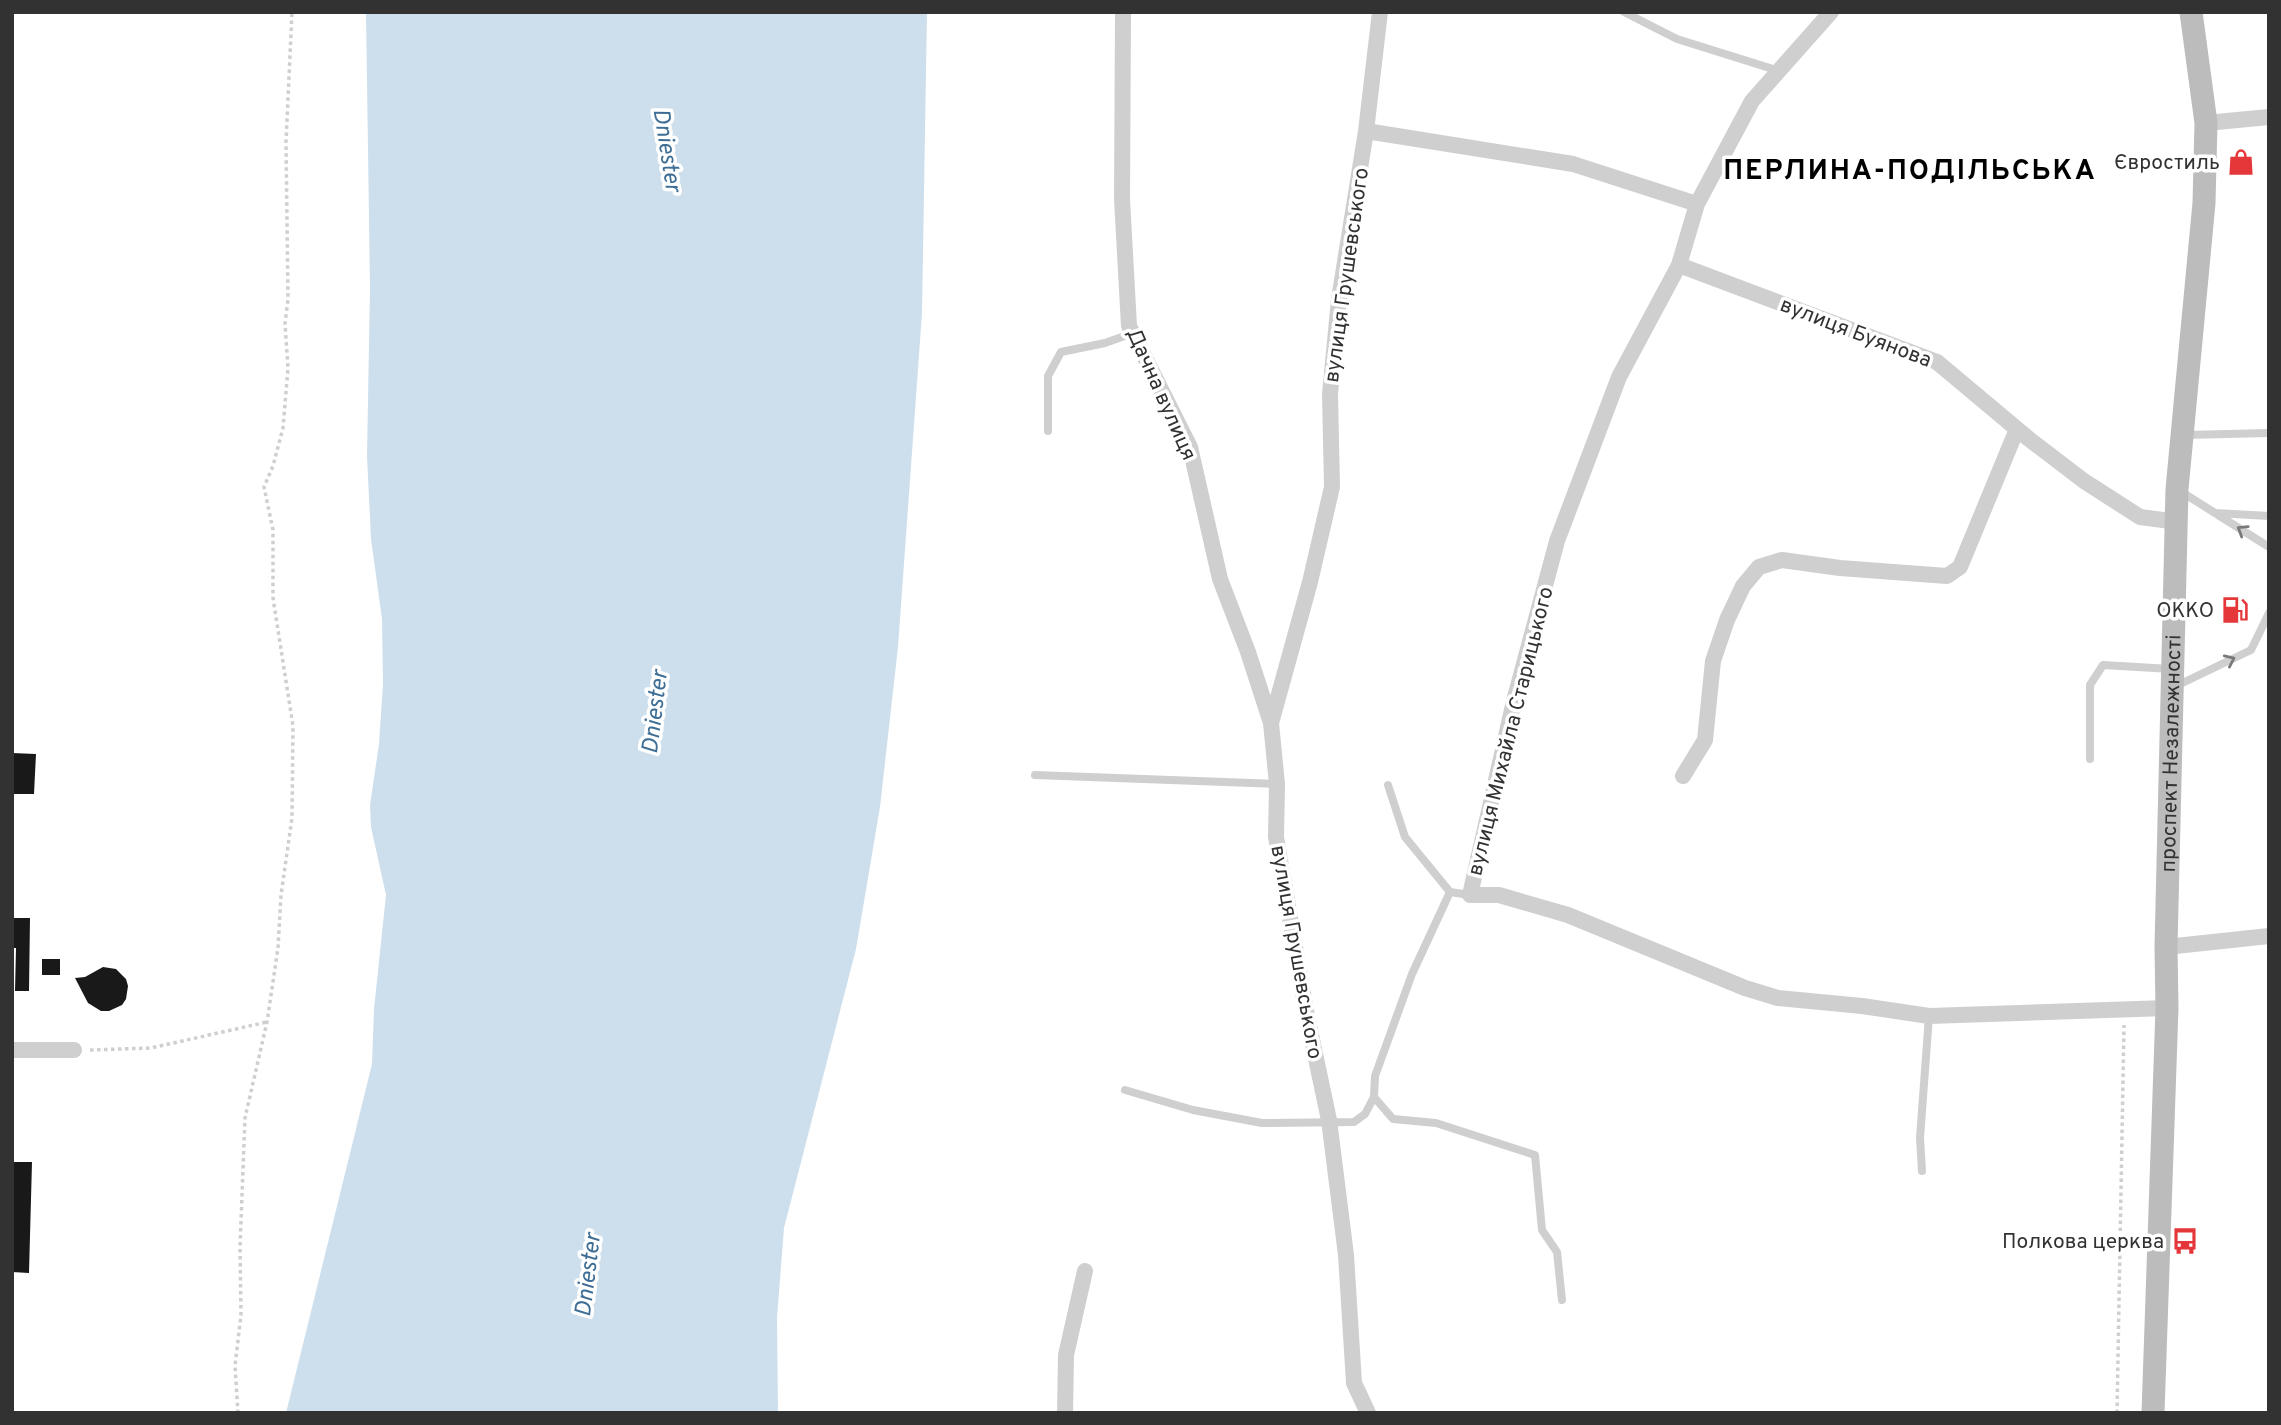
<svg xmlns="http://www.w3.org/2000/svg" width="2281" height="1425" font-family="Overpass,sans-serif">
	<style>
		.water { fill: #cddfed }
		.building { fill: #191919 }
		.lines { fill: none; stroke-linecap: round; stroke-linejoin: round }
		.path { stroke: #cfcfcf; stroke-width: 3.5; stroke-dasharray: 3.5 3.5; stroke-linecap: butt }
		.service { stroke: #cfcfcf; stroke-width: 8 }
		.minor { stroke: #cfcfcf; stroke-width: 16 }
		.secondary { stroke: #bcbcbc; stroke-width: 23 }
		.oneway { stroke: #797979 }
		.labels { text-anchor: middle; stroke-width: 7; stroke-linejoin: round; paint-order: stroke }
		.poi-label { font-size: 21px; fill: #323232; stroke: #fff; text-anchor: end }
		.street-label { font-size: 21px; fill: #323232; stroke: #fff }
		.water-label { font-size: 23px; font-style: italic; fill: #3e6e95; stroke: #fff }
		.district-label { font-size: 28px; font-weight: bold; letter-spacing: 2px; fill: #000; stroke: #fff }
	</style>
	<rect width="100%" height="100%" fill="#fff"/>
	<!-- water -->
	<path class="water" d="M366,12H927L922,313L898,647L880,807L856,949L784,1228L777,1318L778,1413H286L372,1064L374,1009L386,895L371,827L370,805L379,744L383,684L382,619L371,539L367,456L370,288Z"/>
	<!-- building -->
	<path class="building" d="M12,753L36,754L34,794H12Z
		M12,918H30L29,991H15L16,948H12Z
		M42,959H60V975H42Z
		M103,967L116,969L126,979L128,986L126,999L122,1005L109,1011H101L88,1003L75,978L85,977Z
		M12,1162H32L29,1273L12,1272Z"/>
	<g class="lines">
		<!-- path -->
		<path class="path" d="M90,1050L151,1048L267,1022
			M238,1413L235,1366L241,1315L240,1247L245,1118L267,1022L278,948L281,895L292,818L293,726L273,598V530L264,487L273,466L283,428L288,368L285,324L288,299L286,142L292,12
			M2117,1413L2124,1025"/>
		<!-- service -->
		<path class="service" d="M1624,12L1677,39L1779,71
			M1048,431V376L1061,352L1105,343L1133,333
			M2185,435L2269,433
			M2180,491L2215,513L2269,516
			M2218,515L2269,547
			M2174,687L2251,650L2269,613
			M2090,759V685L2103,665L2171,669
			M1035,775L1277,784
			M1388,785L1405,837L1450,892L1470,895
			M1125,1090L1193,1110L1262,1123L1354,1122L1365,1114L1374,1097L1375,1076L1412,974L1450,892
			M1374,1097L1393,1119L1436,1123L1535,1155L1542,1230L1557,1252L1562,1300
			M1922,1171L1920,1138L1929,1016"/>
		<!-- minor -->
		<path class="minor" d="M1123,12L1122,199L1129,326L1190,447L1220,579L1248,652L1271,723
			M1831,12L1752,101L1697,204L1679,265L1619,377L1557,541L1514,701L1470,895H1499L1568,915L1745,988L1778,998L1862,1006L1929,1016L2167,1008
			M2206,123L2269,117
			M1366,131L1573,164L1697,204
			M1679,265L1937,362L2029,439L2084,481L2140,517L2178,522
			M1683,776L1705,740L1713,661L1727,620L1743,586L1759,567L1782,560L1840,568L1947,576L1960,567L2017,429
			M2166,947L2269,936
			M12,1050H74
			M1065,1413L1066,1355L1085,1271
			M1368,1413L1354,1383L1346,1255L1329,1120L1307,1016L1276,837L1277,784L1271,723L1310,582L1332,487L1330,394L1339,299L1366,131L1380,12"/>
		<!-- secondary -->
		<path class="secondary" id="s1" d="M2153,1413L2167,1008L2166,947L2177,489L2204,203L2206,123L2191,12"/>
	</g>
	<!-- one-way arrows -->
	<defs><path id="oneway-chevron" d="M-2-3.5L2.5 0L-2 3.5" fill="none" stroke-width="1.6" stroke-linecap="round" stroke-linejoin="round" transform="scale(1.75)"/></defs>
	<g class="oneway">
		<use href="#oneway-chevron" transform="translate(2242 530) rotate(-148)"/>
		<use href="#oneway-chevron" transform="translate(2230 660) rotate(-25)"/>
	</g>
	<!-- icons -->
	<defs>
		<symbol id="shop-bare" viewBox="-9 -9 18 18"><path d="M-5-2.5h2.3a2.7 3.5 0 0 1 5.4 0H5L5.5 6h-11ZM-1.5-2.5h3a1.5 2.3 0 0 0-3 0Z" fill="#e53739" stroke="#fff" stroke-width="2.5" paint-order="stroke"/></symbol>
		<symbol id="fuel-bare" viewBox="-9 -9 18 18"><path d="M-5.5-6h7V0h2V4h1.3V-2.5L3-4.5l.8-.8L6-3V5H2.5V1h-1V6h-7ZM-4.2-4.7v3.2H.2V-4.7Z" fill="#e53739" stroke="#fff" stroke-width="2.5" paint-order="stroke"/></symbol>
		<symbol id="bus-bare" viewBox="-9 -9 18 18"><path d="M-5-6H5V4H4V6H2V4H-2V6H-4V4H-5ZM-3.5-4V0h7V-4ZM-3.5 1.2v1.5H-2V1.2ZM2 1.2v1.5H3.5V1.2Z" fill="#e53739" stroke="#fff" stroke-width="2.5" paint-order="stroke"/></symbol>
	</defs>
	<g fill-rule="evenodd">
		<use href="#shop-bare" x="2222" y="143" width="38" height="38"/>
		<use href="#fuel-bare" x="2216" y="591" width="38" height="38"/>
		<use href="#bus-bare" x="2166" y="1222" width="38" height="38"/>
	</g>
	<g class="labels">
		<!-- poi labels -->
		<g class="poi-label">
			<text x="2220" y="169">Євростиль</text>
			<text x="2214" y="617">ОККО</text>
			<text x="2164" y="1248">Полкова церква</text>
		</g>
		<!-- street labels -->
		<g class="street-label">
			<text transform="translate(1346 275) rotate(-82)" y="7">вулиця Грушевського</text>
			<text transform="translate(1856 332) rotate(21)" y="7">вулиця Буянова</text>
			<text transform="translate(1162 394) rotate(66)" y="7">Дачна вулиця</text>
			<text transform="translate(1510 731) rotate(-76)" y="7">вулиця Михайла Старицького</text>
			<text dy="7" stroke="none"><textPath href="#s1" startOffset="660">проспект Незалежності</textPath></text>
			<text transform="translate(1297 952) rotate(80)" y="7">вулиця Грушевського</text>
		</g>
		<!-- water labels -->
		<g class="water-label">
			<text transform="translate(668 150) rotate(81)" y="8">Dniester</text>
			<text transform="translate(654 712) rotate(-83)" y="8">Dniester</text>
			<text transform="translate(587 1275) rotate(-83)" y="8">Dniester</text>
		</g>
		<!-- district labels -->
		<g class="district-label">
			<text x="1910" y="179">ПЕРЛИНА-ПОДІЛЬСЬКА</text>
		</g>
	</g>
	<!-- border -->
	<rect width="2281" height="1425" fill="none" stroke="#323232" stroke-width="28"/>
</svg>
